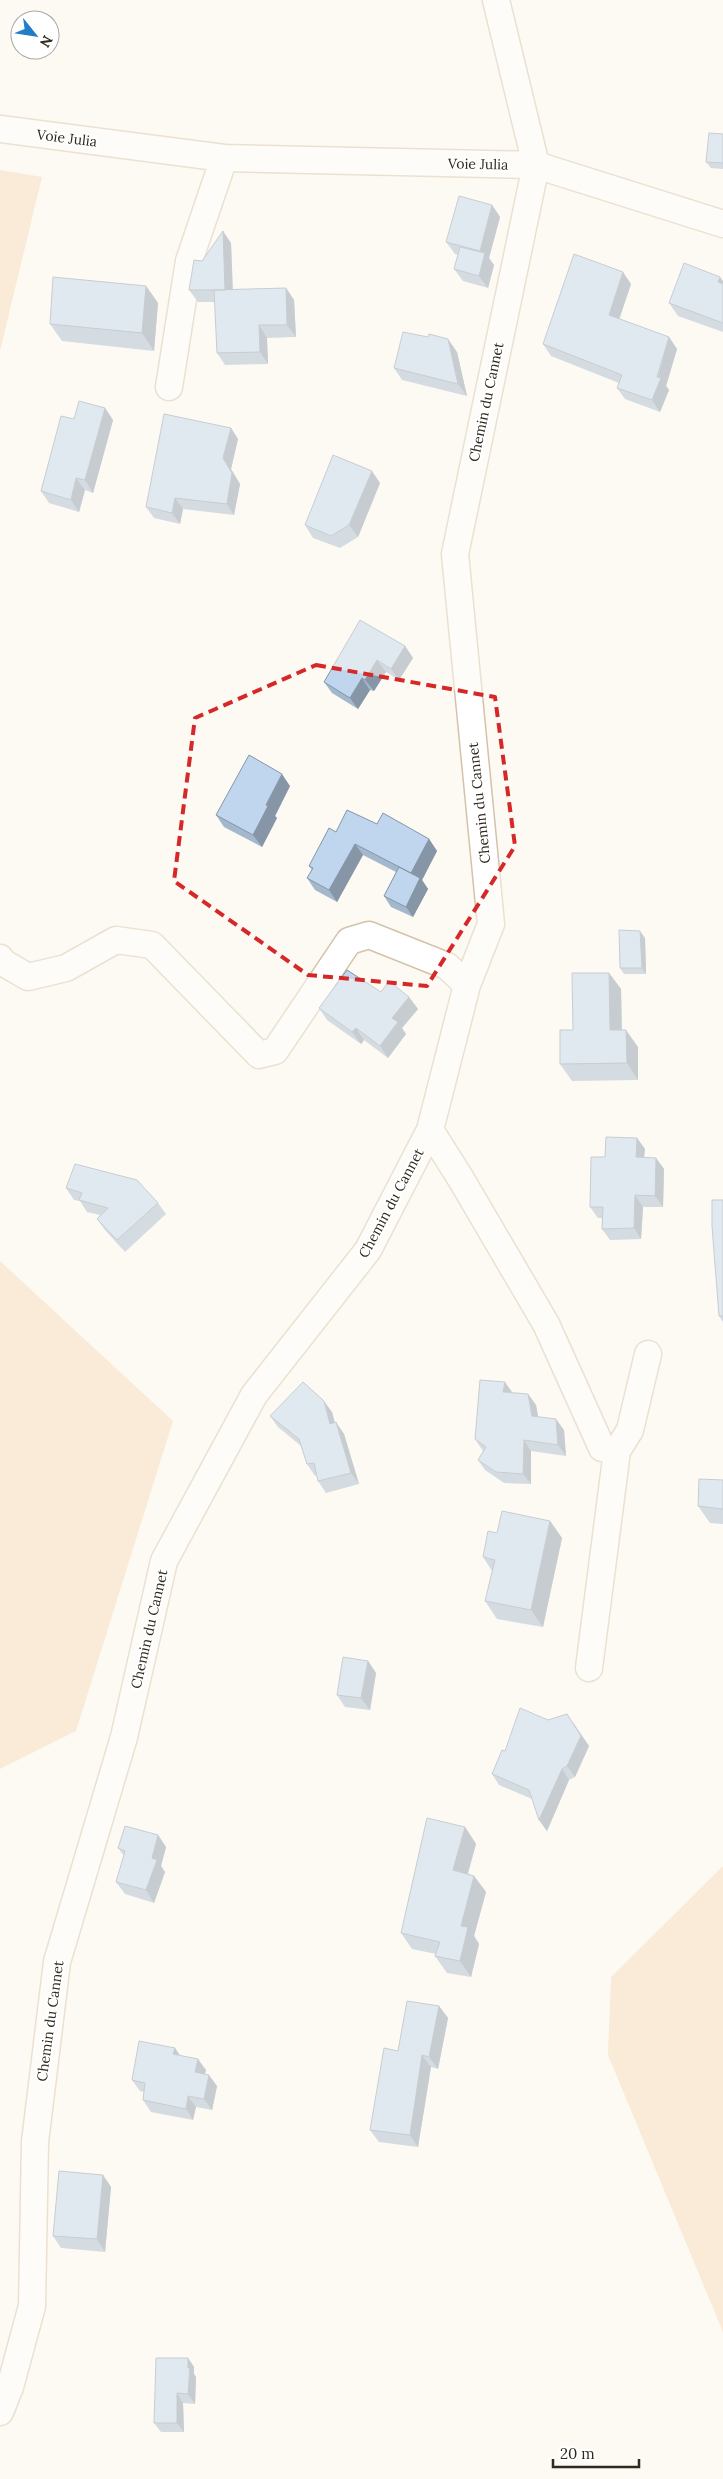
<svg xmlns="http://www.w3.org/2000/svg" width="723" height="2479" font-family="Lora,serif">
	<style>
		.green { fill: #f3dab5 }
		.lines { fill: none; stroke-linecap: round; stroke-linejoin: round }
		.street-casing { stroke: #d5c3a9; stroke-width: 29 }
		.street { stroke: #fff; stroke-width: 26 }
		.wall { fill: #a4b8cd }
		.shaded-wall { fill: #8696a7 }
		.building { fill: #bfd6ee; stroke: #8696a7 }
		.marked { fill: none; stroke: #d62828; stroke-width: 4; stroke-dasharray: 10 6; stroke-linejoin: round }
		.labels { text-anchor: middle; stroke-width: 4.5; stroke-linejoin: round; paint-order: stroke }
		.street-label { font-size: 14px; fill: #2f291e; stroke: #fff }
	</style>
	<rect width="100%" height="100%" fill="#fdf9f3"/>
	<!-- green -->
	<path class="green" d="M0,170L42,177L0,351Z
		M0,1261L173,1421L76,1731L0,1769Z
		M723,1866V2332L608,2055L611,1977Z"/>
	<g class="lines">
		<defs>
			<path id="street" d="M0,129L224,158
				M169,387L189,261L224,158L536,165L723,224
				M0,958L4,963L28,977L66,968L116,940L152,945L259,1055L275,1051L349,941L369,935L447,966L467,985
				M430,1130L461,1179L546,1324L602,1448L617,1451
				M589,1668L617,1451L630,1430L648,1354
				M0,2412L10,2387L32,2306L35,2142L57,1962L124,1737L164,1561L254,1395L368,1250L430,1130L467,985L491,924L455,554L536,165L496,0"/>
		</defs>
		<!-- street casing -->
		<use href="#street" class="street-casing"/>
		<!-- street -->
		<use href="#street" class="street"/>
	</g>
	<!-- wall -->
	<path class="wall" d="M723,134V169L711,168L706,162Z
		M492,205L500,217L489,258L494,265L488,288L463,281L454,269L458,255L455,254L446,242Z
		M231,243L233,290L286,288L294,300L296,337L267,338L268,364L225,365L217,353L215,302H198L189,290L202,261Z
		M723,281V332L678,316L669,303Z
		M631,284L619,319L669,337L677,349L666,386L669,390L660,412L625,399L617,388L619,383L551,356L543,344Z
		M146,286L158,303L154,351L62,341L50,324Z
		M457,352L467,396L402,380L394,368Z
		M105,408L113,420L93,493L85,490L79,512L49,503L41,491L74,419Z
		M231,428L238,439L231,469L240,484L234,515L183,509L180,524L154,518L146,507Z
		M380,483L358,537L340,548L313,538L305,525Z
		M405,646L413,658L399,680L386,672L374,691L370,690L358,709L332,693L324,682Z
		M290,786L275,816L277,818L262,847L224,827L216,815Z
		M377,824L429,839L437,851L422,880L428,889L413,917L391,907L384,896L396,872L363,855L337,902L315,890L307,878L312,870L309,866L336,832Z
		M645,938L646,974H624L620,968Z
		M609,973L621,989L622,1030L638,1047V1080L572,1081L560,1064L573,1030Z
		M381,992L409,997L418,1009L402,1028L406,1034L388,1058L364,1040L361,1044L327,1020L319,1008Z
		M637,1138L645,1149L644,1157L656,1158L664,1169L663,1207H643L641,1239L610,1240L602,1229V1218H598L590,1207L605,1157Z
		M66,1188L158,1203L166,1214L125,1252L105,1230L97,1219L100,1215L87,1212L80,1201L74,1200Z
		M723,1200V1322L719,1316Z
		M512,1393L528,1394L536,1405L538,1417L564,1430L566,1456L531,1451V1484L504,1483L485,1470L478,1460L483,1451L475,1439Z
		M332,1412L335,1423L344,1434L359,1484L326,1493L318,1481L317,1475L315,1476L307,1464L301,1446L278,1427L270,1416Z
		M723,1480V1524L710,1523L698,1506Z
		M550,1521L562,1538L543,1627L497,1619L485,1601L492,1571L483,1557L497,1533Z
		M368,1661L376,1673L370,1710L345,1707L337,1695Z
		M548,1720L574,1724L589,1746L575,1777L569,1780L547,1831L539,1820L532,1799L499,1785L492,1774L505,1751Z
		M465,1827L476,1844L468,1874L474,1876L486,1892L474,1936L479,1944L471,1977L447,1973L435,1956L436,1954L412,1949L401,1933Z
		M158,1835L166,1847L161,1866L165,1872L154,1903L125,1894L116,1882L124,1856L118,1848Z
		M439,2006L448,2018L438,2069L431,2067L418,2147L379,2142L370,2130L398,2051Z
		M175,2048L180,2055L206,2070L205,2074L217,2086L212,2110L196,2107L193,2120L151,2112L143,2100L144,2092L140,2091L132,2080Z
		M103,2175L111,2187L105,2252L61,2248L53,2236Z
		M188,2358L194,2367V2374L196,2377L195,2404L183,2403L184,2432H161L154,2423Z"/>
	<!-- shaded-wall -->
	<path class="shaded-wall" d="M492,205L500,217L489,258L494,265L488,288L479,276L480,251Z
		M223,231L231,243L233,302L225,290Z
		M623,272L631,284L617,326L609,315Z
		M720,277L723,281V288L718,282Z
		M146,286L158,303L154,351L142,333Z
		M286,288L294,300L296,337L287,325Z
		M259,325L267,338L268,364L260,352Z
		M669,337L677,349L666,386L669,390L660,412L652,400Z
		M448,339L457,352L467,396L458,384Z
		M105,408L113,420L93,493L85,480Z
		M231,428L238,439L231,469L240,484L234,515L227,504L223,458Z
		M372,471L380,483L358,537L349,525Z
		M76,478L85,490L79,512L71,500Z
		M175,498L183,509L180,524L172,513Z
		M405,646L413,658L399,680L391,669Z
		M377,660L386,672L374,691L365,680Z
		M362,678L370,690L358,709L350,698Z
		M282,774L290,786L275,816L277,818L262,847L253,835L266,805Z
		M429,839L437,851L422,880L428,889L413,917L406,907L411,873Z
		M355,844L363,855L337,902L329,890Z
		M640,931L645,938L646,974L642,968Z
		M609,973L621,989L622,1046L610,1030Z
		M409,997L418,1009L402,1028L406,1034L388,1058L380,1046L392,1018Z
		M356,1028L364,1040L361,1044L352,1032Z
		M626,1030L638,1047V1080L627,1063Z
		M637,1138L645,1149L643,1168L636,1157Z
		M656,1158L664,1169L663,1207L655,1196Z
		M635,1195L643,1207L641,1239L634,1228Z
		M505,1382L512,1392H503Z
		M528,1394L536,1405L540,1427L532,1416Z
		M324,1401L332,1412L338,1436L330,1424Z
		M556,1419L564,1430L566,1456L558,1445Z
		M336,1422L344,1434L359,1484L351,1473Z
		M524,1440L531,1451V1484L523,1474Z
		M550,1521L562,1538L543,1627L531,1610Z
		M368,1661L376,1673L370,1710L361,1698Z
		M567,1714L589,1746L575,1777L567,1766Z
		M562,1769L569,1780L547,1831L539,1820Z
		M465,1827L476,1844L464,1886L453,1870Z
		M158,1835L166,1847L161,1866L165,1872L154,1903L146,1890L152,1858Z
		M474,1876L486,1892L474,1936L479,1944L471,1977L460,1961L461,1926Z
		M439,2006L448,2018L438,2069L429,2057Z
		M175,2048L182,2059L173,2054Z
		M422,2055L431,2067L418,2147L410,2135Z
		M198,2059L206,2070L202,2083L195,2072Z
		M209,2075L217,2086L212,2110L204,2099Z
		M188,2096L196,2107L193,2120L186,2109Z
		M103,2175L111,2187L105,2252L97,2239Z
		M188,2358L194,2367V2374L196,2377L195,2404L188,2394Z
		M177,2393L183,2403L184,2432L177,2423Z"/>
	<!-- building -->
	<path class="building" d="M709,133L723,134V163L706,162Z
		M459,196L492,205L480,251L446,242Z
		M223,231L225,290H189L194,260L202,261Z
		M460,247L485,253L479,276L454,269Z
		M574,254L623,272L609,315L669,337L657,377L661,378L652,400L617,388L622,375L543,344Z
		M684,263L720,277L718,282L723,284V323L669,303Z
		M53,277L146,286L142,333L50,324Z
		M286,288L287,325H259L260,352L217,353L214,290Z
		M403,332L428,337L429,334L448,339L458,384L394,368Z
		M79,401L105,408L85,480L76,478L71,500L41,491L61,416L74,419Z
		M164,414L231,428L223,458L232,473L227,504L175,498L172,513L146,507Z
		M333,455L372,471L349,525L331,536L305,525Z
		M360,620L405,646L391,669L377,660L365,680L362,678L350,698L324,682Z
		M249,755L282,774L266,805L268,806L253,835L216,815Z
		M347,810L377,824L383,813L429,839L411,873L355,844L329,890L307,878L313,868L309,866L329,828L336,832Z
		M399,867L420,878L406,907L384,896Z
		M619,930L640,931L642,968H620Z
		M347,970L381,992L389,981L409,997L392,1018L398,1022L380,1046L356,1028L352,1032L319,1008Z
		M572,973H609L610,1030H626L627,1063L560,1064V1030H573Z
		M606,1137L637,1138L636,1157L656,1158L655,1196L635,1195L634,1228L602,1229L603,1207H590L591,1157H605Z
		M75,1164L137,1180L158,1203L117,1240L97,1219L108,1208L79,1200L82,1193L66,1188Z
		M712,1200H723V1316H719L712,1226Z
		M480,1380L505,1382L503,1392L528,1394L532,1416L556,1419L558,1445L524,1440L523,1474L496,1472L478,1460L486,1447L475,1439Z
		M303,1382L324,1401L330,1424L336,1422L351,1473L318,1481L314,1463L307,1464L299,1439L270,1416Z
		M699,1479L723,1480V1509L698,1506Z
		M502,1511L550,1521L531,1610L485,1601L495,1560L483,1557L488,1531L497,1533Z
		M343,1657L368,1661L361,1698L337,1695Z
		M520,1708L548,1720L567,1714L581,1736L567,1766L562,1769L539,1820L529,1790L492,1774L502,1750L505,1751Z
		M427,1818L465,1827L453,1870L474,1876L461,1926L468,1927L460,1961L435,1956L440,1942L401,1933Z
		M125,1826L158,1835L152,1858L157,1860L146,1890L116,1882L125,1851L118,1848Z
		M407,2001L439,2006L429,2057L422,2055L410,2135L370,2130L384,2048L398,2051Z
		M139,2041L175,2048L173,2054L198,2059L195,2072L209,2075L204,2099L188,2096L186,2109L143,2100L145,2083L132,2080Z
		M59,2171L103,2175L97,2239L53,2236Z
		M156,2358H188V2368H190L188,2394L177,2393V2423H154Z"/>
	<!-- marked area -->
	<path d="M0 0H723V2479H0ZM316,665L495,697L515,846L427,986L308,975L174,881L195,718Z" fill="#fdf9f3" fill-opacity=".55" fill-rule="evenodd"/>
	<path class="marked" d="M316,665L495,697L515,846L427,986L308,975L174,881L195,718Z"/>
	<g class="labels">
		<!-- street labels -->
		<g class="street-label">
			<text transform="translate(67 138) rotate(7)" y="5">Voie Julia</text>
			<text transform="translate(478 164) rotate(1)" y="5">Voie Julia</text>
			<text transform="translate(486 402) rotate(-78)" y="5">Chemin du Cannet</text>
			<text transform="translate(479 803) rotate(-96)" y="5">Chemin du Cannet</text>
			<text transform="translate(391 1203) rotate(-62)" y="5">Chemin du Cannet</text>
			<text transform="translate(149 1629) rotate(-77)" y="5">Chemin du Cannet</text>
			<text transform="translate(50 2021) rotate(-82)" y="5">Chemin du Cannet</text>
		</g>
	</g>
	<!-- north arrow -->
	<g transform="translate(35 35) rotate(120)"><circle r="24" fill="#ffffff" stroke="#aca9a5"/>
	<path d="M0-4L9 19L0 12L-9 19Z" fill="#217cc9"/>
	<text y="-8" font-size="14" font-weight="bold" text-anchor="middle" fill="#2f291e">N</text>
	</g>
	<!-- scale -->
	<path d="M553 2459v8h86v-8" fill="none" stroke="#2f291e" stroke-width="2.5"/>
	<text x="560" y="2459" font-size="15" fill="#2f291e" stroke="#ffffff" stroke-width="4" paint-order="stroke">20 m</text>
</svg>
